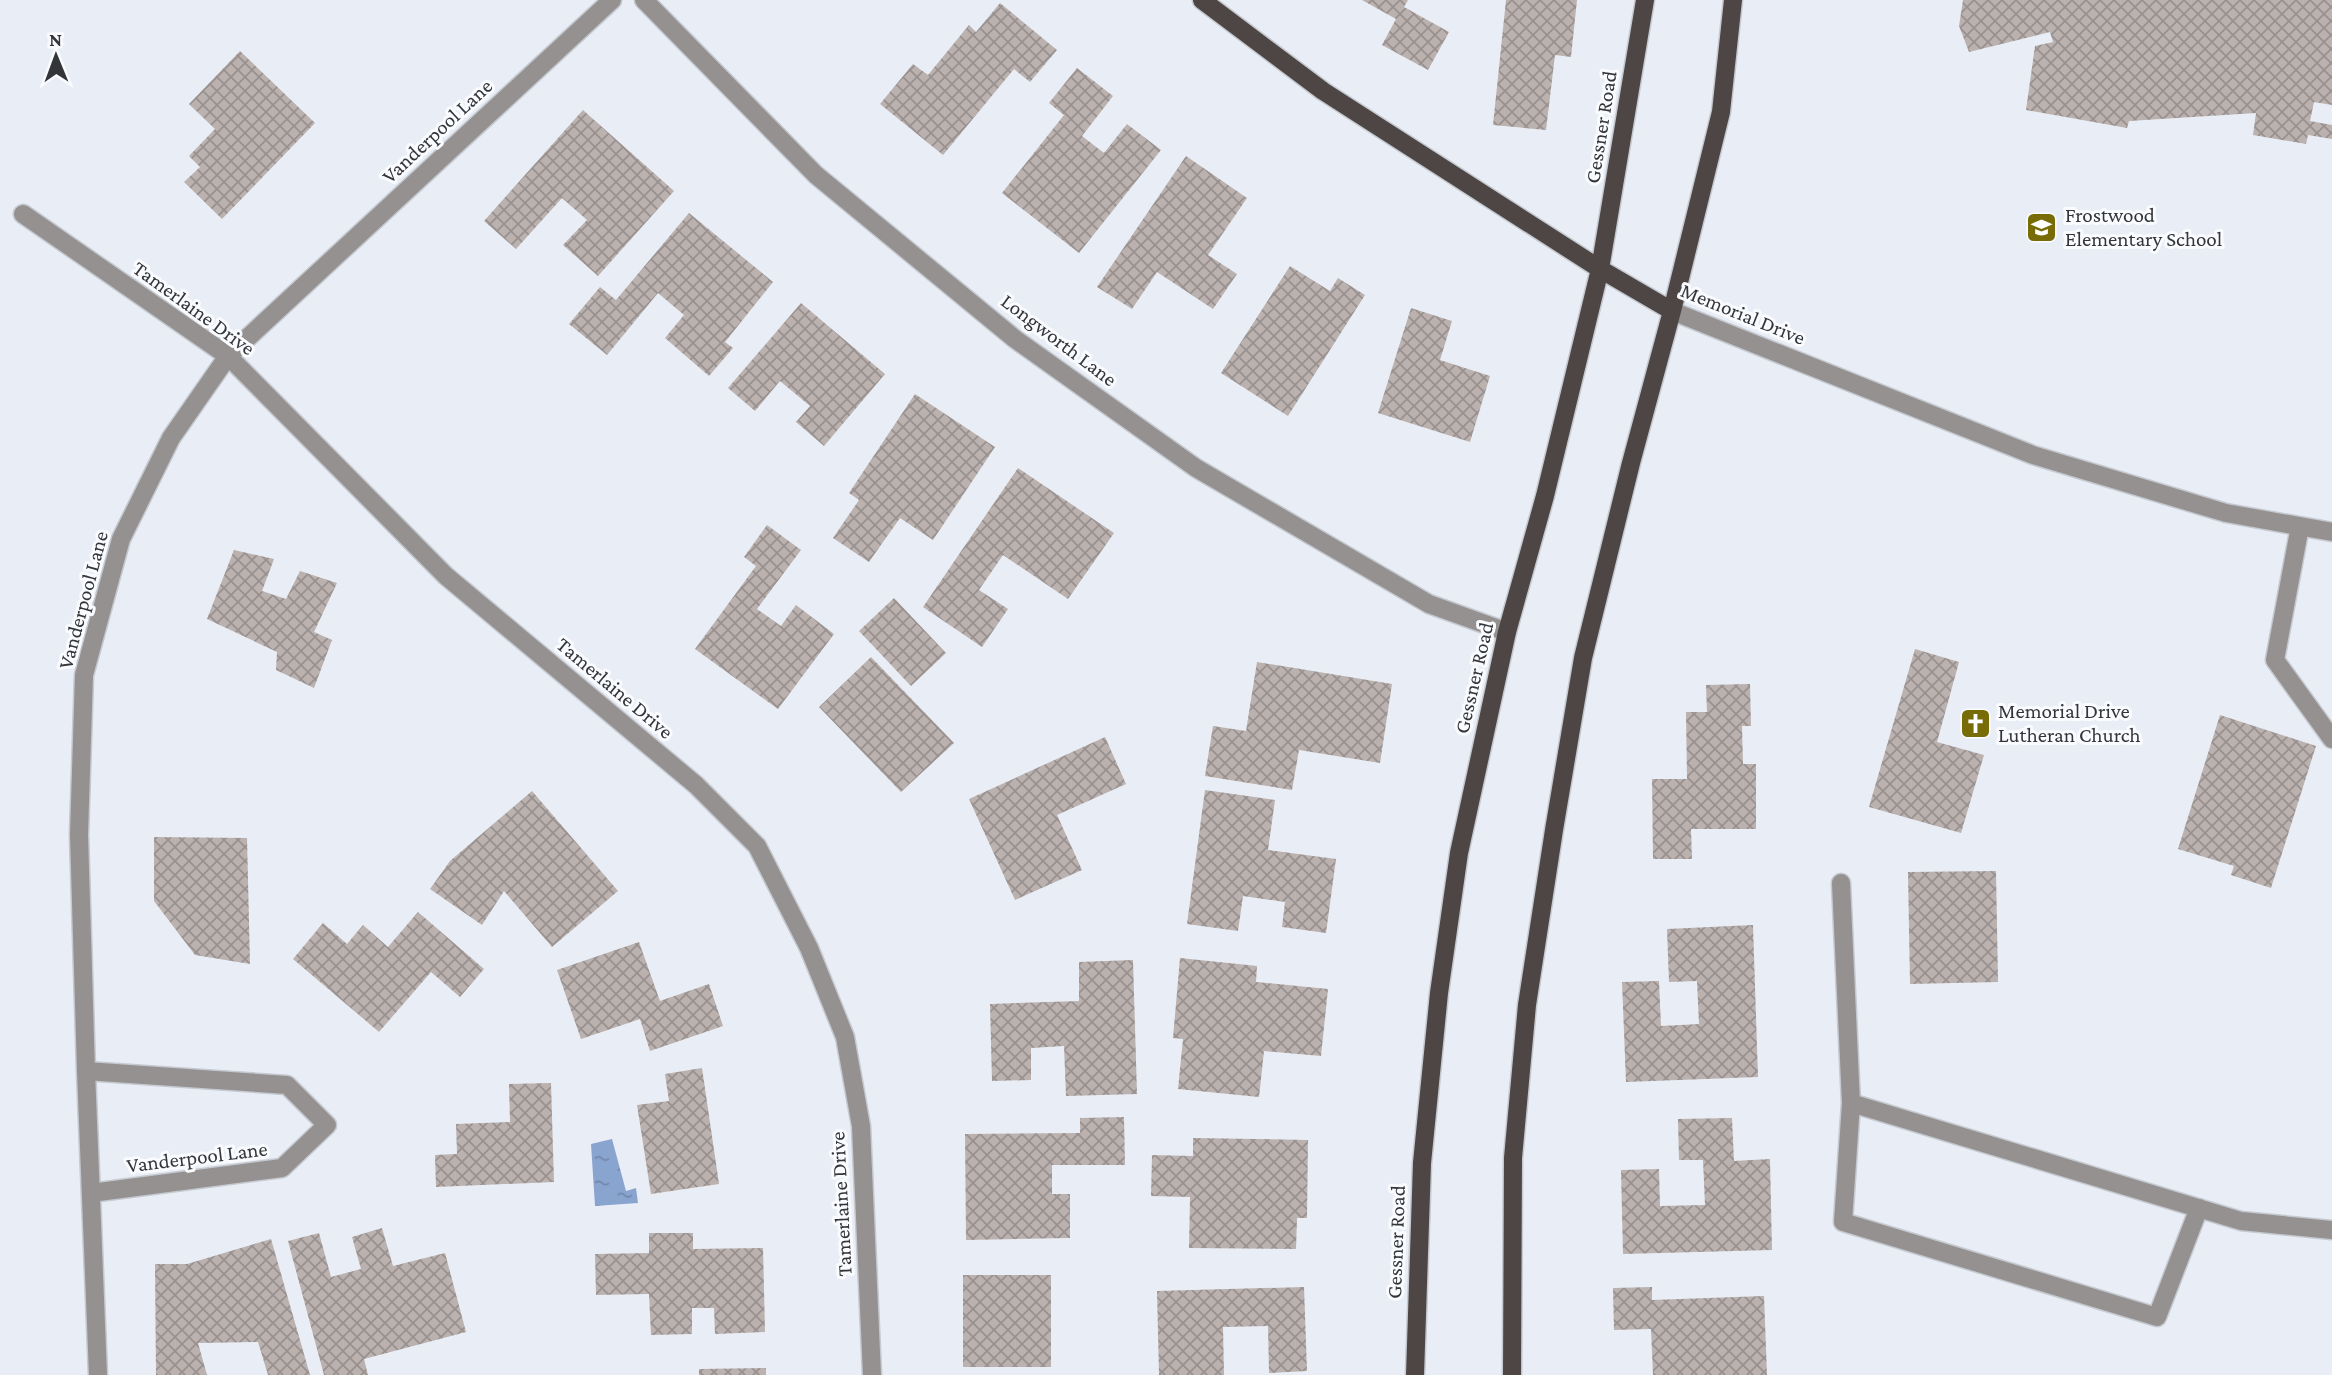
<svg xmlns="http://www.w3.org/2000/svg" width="2332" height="1375" font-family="'Crimson Pro',serif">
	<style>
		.water { fill: url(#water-ripples) }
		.building { fill: url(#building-cross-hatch) }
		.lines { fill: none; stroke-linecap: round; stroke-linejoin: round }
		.minor-casing { stroke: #c5c9d0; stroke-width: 21 }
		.major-casing { stroke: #c5c9d0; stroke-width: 21 }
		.minor { stroke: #959190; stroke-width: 18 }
		.major { stroke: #4d4644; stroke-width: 18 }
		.labels { text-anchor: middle; stroke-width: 6; stroke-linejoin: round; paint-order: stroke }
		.street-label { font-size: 21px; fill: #333538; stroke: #f9fbff }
		.poi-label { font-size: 21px; fill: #333538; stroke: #f9fbff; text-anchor: start }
	</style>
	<defs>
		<pattern id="water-ripples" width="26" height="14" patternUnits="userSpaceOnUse" patternTransform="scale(1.75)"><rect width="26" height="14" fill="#8aa4d0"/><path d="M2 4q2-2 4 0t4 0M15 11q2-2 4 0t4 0" fill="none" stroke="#7186aa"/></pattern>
		<pattern id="building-cross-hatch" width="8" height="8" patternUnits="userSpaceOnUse" patternTransform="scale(1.75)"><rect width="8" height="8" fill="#bbb1ae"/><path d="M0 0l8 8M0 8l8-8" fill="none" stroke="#99918f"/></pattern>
	</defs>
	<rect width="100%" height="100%" fill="#e9eef6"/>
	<!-- water -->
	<path class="water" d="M612,1139L626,1191L636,1188L638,1203L595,1206L591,1144Z"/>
	<!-- building -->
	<path class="building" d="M1362,0H1408L1404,7L1449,32L1428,70L1382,45L1396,19Z
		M1506,0H1577L1571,57L1555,55L1546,130L1493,125Z
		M1963,0H2332V105L2314,102L2310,121L2332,125V139L2308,135L2306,144L2253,135L2256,113L2129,121L2127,128L2026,110L2035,46L2053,42L2050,32L1969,52L1959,26Z
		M1000,3L1057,50L1030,82L1014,69L943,155L880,104L913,64L928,75L969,25L976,32Z
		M240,51L315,123L222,219L184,182L200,167L189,156L215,129L189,104Z
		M1077,68L1113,96L1082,136L1104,153L1127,124L1161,150L1079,253L1002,193L1064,115L1049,103Z
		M583,110L674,191L598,276L563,245L587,220L562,198L516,249L484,221Z
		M1186,156L1247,198L1208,255L1237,274L1213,309L1157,272L1132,309L1097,287Z
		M689,213L773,282L725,342L733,348L709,376L665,338L684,315L658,293L607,355L569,324L600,287L616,300Z
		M1290,266L1330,291L1338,278L1365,295L1288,416L1221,373Z
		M801,303L885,374L824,446L796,422L810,406L780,381L755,411L728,388Z
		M1411,308L1452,321L1440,360L1490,376L1470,442L1378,413Z
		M915,394L995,447L933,540L900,518L869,562L833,538L859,500L849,493Z
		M1018,468L1114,533L1068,599L1003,555L979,590L1008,609L982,647L923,607Z
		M767,525L801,550L757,609L781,626L796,605L834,634L778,709L695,649L756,566L744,557Z
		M234,550L274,559L262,591L286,599L300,571L337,583L314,632L332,640L314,688L276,670L277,652L207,619Z
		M894,598L946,653L911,686L859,631Z
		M1915,649L1959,662L1937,742L1984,755L1961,833L1869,807Z
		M871,657L954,743L901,792L819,707Z
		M1257,662L1392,684L1380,763L1299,750L1292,790L1205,776L1213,726L1246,731Z
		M1750,684L1751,726H1742L1743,764H1756V829H1691L1692,859H1653L1652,779H1687L1686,712H1707L1706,685Z
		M2220,715L2316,746L2271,888L2231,875L2234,866L2178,849Z
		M1105,737L1126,784L1057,815L1082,870L1015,900L969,799Z
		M1205,790L1275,800L1268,850L1336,859L1326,933L1282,927L1285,902L1243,896L1238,931L1187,924Z
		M532,791L618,891L552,947L504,891L482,925L430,889L450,861Z
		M154,837L247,838L250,964L195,955L154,901Z
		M1996,871L1998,982L1910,984L1908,872Z
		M418,912L484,969L460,997L431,972L379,1032L293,959L323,923L347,944L363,925L388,947Z
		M1753,925L1758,1077L1626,1082L1622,982L1659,981L1661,1026L1699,1024L1697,981L1669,982L1667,929Z
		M639,942L660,1001L709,984L723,1026L650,1051L640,1019L581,1039L557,970Z
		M1180,958L1257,966L1256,982L1328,989L1321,1056L1264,1051L1259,1097L1178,1089L1183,1039L1173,1038Z
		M1133,960L1137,1094L1066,1096L1064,1046L1031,1048V1080L992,1081L990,1004L1079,1001V962Z
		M702,1068L719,1184L651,1194L637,1105L669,1101L665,1074Z
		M551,1083L554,1182L436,1187L435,1155L457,1154L456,1124L510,1122L509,1084Z
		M1124,1117L1125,1165H1052V1194H1070V1238L966,1240L965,1134L1080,1133V1118Z
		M1732,1118L1734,1161L1770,1159L1772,1250L1623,1254L1621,1170L1659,1169L1660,1206L1705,1205L1703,1160H1679L1678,1119Z
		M1193,1138L1308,1140L1307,1218H1297L1296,1249L1189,1248L1190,1197L1151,1196L1152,1155L1193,1156Z
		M382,1228L393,1266L445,1253L466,1332L364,1359L368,1375H324L288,1241L319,1233L331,1277L361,1269L352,1237Z
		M649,1233H693V1249L763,1248L765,1332L715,1334L714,1308H692V1334L651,1335L649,1294L596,1295L595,1254L649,1253Z
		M271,1239L310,1375H268L258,1342L198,1343L207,1375H156L155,1264H187Z
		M963,1275H1051V1367H963Z
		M1304,1287L1307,1371L1269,1373L1268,1326L1223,1327L1224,1375H1159L1157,1291Z
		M1652,1287V1300L1764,1296L1767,1375H1653L1651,1329L1614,1330L1613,1288Z
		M766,1368V1375H699V1369Z"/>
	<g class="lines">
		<defs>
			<path id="minor" d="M644,0L816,175L1015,339L1196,468L1429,604L1507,632
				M23,214L228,356L446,576L696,785L757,846L809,948L845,1037L861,1126L872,1375
				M1672,311L2033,455L2226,513L2332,532
				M2300,526L2275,660L2332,739
				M1841,883L1851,1103L1843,1222L2157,1317L2199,1208
				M86,1071L287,1085L327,1125L282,1168L91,1193
				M1851,1103L2241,1221L2332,1230
				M98,1375L86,1071L79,835L84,675L121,539L171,438L228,356L612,0"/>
			<path id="major" d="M1202,0L1323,91L1600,269L1672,311
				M1415,1375L1422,1163L1439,993L1459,853L1507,632L1545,496L1600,269L1645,0
				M1512,1375L1513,1158L1527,1005L1554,830L1583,658L1631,463L1672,311L1721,112L1733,0"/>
		</defs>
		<!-- minor casing -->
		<use href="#minor" class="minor-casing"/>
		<!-- major casing -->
		<use href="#major" class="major-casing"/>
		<!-- minor -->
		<use href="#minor" class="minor"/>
		<!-- major -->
		<use href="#major" class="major"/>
	</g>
	<!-- icons -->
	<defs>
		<symbol id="school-square" viewBox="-11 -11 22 22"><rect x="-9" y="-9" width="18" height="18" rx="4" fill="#786c06" stroke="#f9fbff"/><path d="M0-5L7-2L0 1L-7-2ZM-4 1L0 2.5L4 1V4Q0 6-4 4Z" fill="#fff"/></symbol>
		<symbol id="church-square" viewBox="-11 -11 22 22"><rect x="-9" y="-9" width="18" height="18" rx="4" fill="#786c06" stroke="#f9fbff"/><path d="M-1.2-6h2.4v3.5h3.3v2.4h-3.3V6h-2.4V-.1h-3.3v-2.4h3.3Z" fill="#fff"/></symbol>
	</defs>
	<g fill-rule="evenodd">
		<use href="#school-square" x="2024" y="210" width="35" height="35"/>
		<use href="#church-square" x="1958" y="706" width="35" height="35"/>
	</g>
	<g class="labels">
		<!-- street labels -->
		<g class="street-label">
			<text transform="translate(1601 127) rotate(-81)" y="7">Gessner Road</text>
			<text transform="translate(437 131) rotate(-43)" y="7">Vanderpool Lane</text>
			<text transform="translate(194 308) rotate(36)" y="7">Tamerlaine Drive</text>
			<text transform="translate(1743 314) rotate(22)" y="7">Memorial Drive</text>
			<text transform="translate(1059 340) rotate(37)" y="7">Longworth Lane</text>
			<text transform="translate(83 600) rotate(-75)" y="7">Vanderpool Lane</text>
			<text transform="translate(1474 678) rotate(-77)" y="7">Gessner Road</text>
			<text transform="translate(615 688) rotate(40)" y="7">Tamerlaine Drive</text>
			<text transform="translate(197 1157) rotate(-7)" y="7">Vanderpool Lane</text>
			<text transform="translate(841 1204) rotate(-93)" y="7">Tamerlaine Drive</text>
			<text transform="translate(1396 1242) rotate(-88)" y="7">Gessner Road</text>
		</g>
		<!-- poi labels -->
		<g class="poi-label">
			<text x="2065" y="222">Frostwood<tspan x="2065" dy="24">Elementary School</tspan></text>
			<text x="1998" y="718">Memorial Drive<tspan x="1998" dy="24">Lutheran Church</tspan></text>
		</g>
	</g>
	<!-- north arrow -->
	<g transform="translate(56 56) rotate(359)" stroke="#f9fbff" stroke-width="5" paint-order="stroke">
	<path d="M0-5L12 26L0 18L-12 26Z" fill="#333538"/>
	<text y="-10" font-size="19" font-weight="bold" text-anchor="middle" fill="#333538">N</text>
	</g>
</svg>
